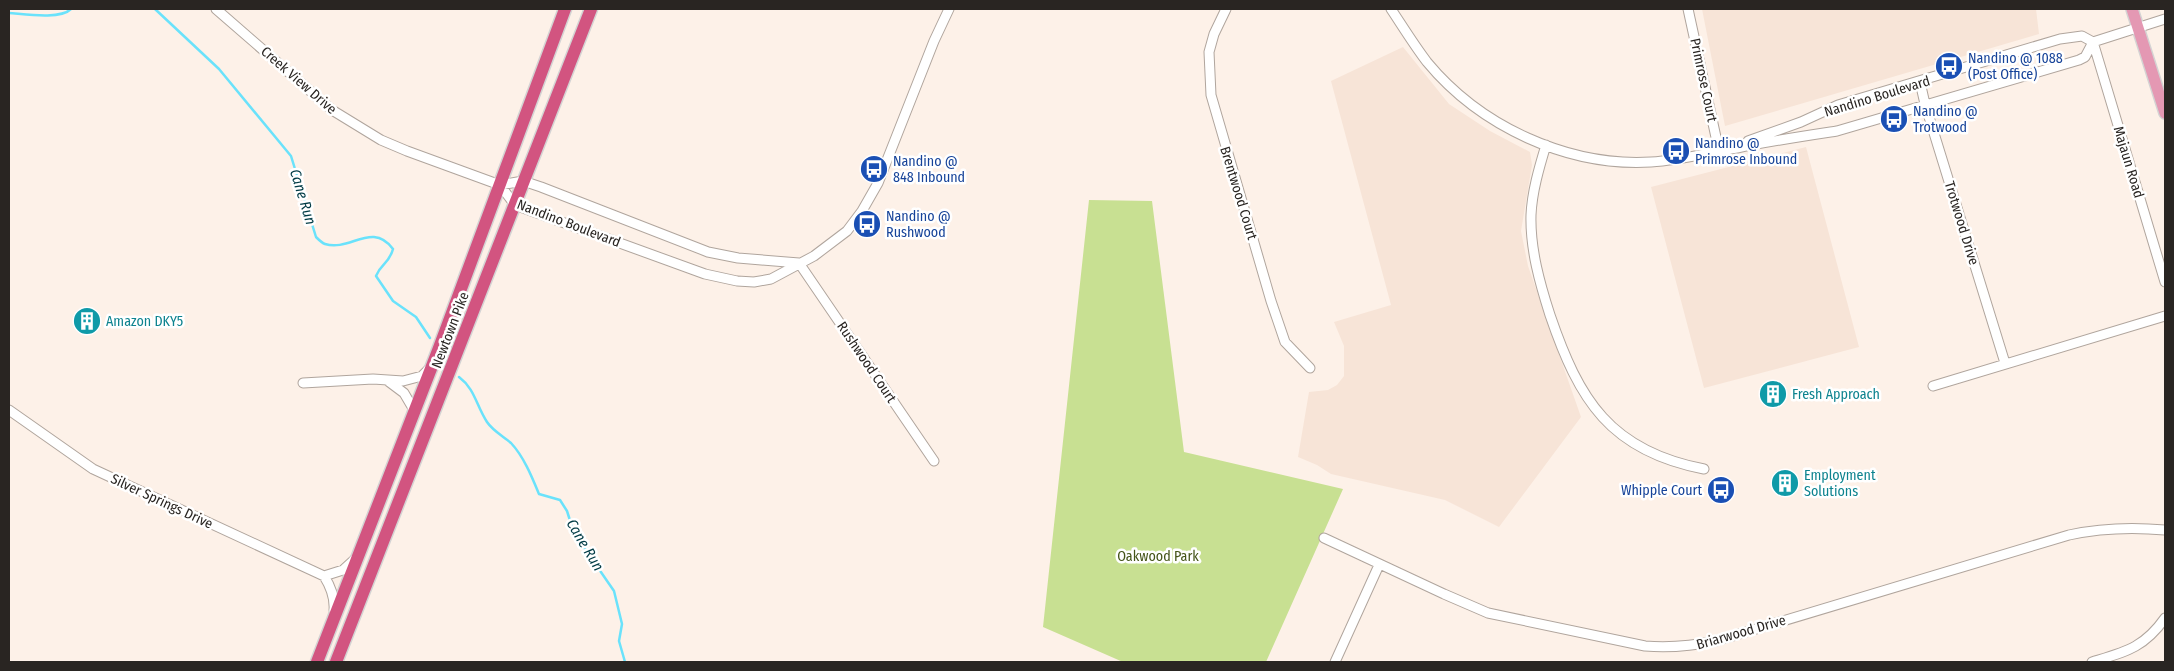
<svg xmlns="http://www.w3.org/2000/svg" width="2174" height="671" font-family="'Fira Sans Condensed',sans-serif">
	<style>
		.built { fill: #f7e4d7 }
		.green { fill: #c8e092 }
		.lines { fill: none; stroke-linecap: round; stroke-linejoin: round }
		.stream { stroke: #6ae2fb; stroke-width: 2.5 }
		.minor-casing { stroke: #b0a59d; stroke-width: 11 }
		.major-casing { stroke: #d4d3d3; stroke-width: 14 }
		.highway-casing { stroke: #d4d3d3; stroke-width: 15 }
		.minor { stroke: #fff; stroke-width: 9 }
		.major { stroke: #e498b3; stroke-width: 11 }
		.highway { stroke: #d25480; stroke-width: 12 }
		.labels { text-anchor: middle; stroke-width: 5; stroke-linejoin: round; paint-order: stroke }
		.transit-label { font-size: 14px; fill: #164399; stroke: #fff; text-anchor: start }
		.street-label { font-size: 14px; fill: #292522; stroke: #fff }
		.culture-label { font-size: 14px; fill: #0d838f; stroke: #fff; text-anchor: start }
		.park-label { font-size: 14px; fill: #445418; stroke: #fff }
		.water-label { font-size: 15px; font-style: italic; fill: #003b45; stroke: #fff }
	</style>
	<rect width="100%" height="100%" fill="#fdf1e8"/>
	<!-- built -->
	<path class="built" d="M1702,9H2036L2039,34L1725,126Z
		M1403,47L1449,104L1490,131L1530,152L1532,165L1521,231L1528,266L1581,417L1499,527L1445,500L1331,474L1317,465L1298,457L1309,392L1328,390L1337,385L1344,376V346L1334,322L1391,305L1331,81Z
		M1806,147L1859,347L1704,388L1651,187Z"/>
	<!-- green -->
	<path class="green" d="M1089,200L1152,201L1184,452L1343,489L1266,662H1123L1043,627Z"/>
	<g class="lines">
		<!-- stream -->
		<path class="stream" d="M155,9L219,69L291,156L316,237C318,239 322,243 325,244C350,252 372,221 393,249C389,264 381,263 376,276L393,301L416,317L430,338
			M9,13C24,14 60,20 71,9
			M459,377C475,389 476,405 487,422C493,431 503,436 511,443C524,457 532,477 539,494L560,500L567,511L574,533L614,591L622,624L619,641L625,662"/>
		<defs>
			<path id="minor" d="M216,9L332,110L381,140L407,151L500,185L523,181L541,187L708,252L738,258L799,263
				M1226,9L1214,34L1209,52L1211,95L1271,301L1285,342L1310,368
				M1391,9C1403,27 1414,45 1427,62C1480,126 1567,167 1651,162C1680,160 1708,153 1737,148C1770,141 1804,136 1837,131L2079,60L2085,57L2093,42
				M1688,9L1719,151
				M2093,42L2165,282
				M1920,82L1925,104L2005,363
				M1748,141L1801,122L1838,105L2060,39L2082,36L2093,42L2165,19
				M1546,145C1539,168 1532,192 1531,215C1530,249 1540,284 1550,315C1579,400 1610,451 1704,469
				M500,185L515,205L705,274L737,281L754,282L771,279L814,256L847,231L862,211L878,183L934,41L949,9
				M799,263L934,461
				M388,381L404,393L414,410
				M303,383L373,379L403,381L422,376L429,369
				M1933,386L2165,316
				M9,410L93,469L324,576C331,587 335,597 334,610
				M1324,538L1444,594L1488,613L1645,646C1670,648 1692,646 1716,641L2069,535C2101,528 2132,527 2165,530
				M324,576L343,570L355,559
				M1335,662L1379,565
				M2092,662C2125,652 2144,648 2165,618"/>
			<path id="major" d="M2132,9L2165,113"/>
			<path id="highway" d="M317,662L439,348L565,9
				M336,662L591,9"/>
		</defs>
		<!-- minor casing -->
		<use href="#minor" class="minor-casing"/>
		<!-- major casing -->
		<use href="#major" class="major-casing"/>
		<!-- highway casing -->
		<use href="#highway" class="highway-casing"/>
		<!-- minor -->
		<use href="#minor" class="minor"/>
		<!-- major -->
		<use href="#major" class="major"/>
		<!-- highway -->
		<use href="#highway" class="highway"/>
	</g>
	<!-- icons -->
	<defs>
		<symbol id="bus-disc" viewBox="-11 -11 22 22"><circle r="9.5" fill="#1a4fb4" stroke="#fff"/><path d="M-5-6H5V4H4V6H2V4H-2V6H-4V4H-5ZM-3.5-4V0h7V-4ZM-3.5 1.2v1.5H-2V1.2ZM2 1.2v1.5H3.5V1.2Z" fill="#fff"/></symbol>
		<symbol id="building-disc" viewBox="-11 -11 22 22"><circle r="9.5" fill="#0f9aa8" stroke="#fff"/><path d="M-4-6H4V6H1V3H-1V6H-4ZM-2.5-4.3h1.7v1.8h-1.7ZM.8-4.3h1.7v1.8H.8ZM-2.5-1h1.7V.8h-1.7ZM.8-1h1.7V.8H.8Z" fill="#fff"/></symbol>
	</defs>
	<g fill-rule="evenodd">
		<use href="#bus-disc" x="1933" y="50" width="32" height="32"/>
		<use href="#bus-disc" x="1878" y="103" width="32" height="32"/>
		<use href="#bus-disc" x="1660" y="135" width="32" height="32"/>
		<use href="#bus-disc" x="858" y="153" width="32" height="32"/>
		<use href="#bus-disc" x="851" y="208" width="32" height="32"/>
		<use href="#building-disc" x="71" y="305" width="32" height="32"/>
		<use href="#building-disc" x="1757" y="378" width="32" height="32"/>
		<use href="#building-disc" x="1769" y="467" width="32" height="32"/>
		<use href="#bus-disc" x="1705" y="474" width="32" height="32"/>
	</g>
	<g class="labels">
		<!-- transit labels -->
		<g class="transit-label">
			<text x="1968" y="63">Nandino @ 1088<tspan x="1968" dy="16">(Post Office)</tspan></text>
			<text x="1913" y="116">Nandino @<tspan x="1913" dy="16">Trotwood</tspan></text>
			<text x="1695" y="148">Nandino @<tspan x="1695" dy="16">Primrose Inbound</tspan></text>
			<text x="893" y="166">Nandino @<tspan x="893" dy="16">848 Inbound</tspan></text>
			<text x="886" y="221">Nandino @<tspan x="886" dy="16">Rushwood</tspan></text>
			<text x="1702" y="495" text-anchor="end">Whipple Court</text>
		</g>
		<!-- street labels -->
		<g class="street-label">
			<text transform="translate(299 80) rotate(41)" y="5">Creek View Drive</text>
			<text transform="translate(1704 80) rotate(78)" y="5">Primrose Court</text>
			<text transform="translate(1877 96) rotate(-17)" y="5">Nandino Boulevard</text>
			<text transform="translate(2129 162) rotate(73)" y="5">Majaun Road</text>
			<text transform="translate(1239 193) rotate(73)" y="5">Brentwood Court</text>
			<text transform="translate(569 223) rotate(21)" y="5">Nandino Boulevard</text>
			<text transform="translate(1962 223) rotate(73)" y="5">Trotwood Drive</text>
			<text transform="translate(450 330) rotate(-69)" y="5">Newtown Pike</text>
			<text transform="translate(867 362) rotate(56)" y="5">Rushwood Court</text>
			<text transform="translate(162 501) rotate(25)" y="5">Silver Springs Drive</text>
			<text transform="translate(1741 632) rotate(-16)" y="5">Briarwood Drive</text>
		</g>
		<!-- culture labels -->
		<g class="culture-label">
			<text x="106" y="326">Amazon DKY5</text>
			<text x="1792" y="399">Fresh Approach</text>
			<text x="1804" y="480">Employment<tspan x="1804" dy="16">Solutions</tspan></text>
		</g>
		<!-- park labels -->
		<g class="park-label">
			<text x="1158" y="561">Oakwood Park</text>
		</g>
		<!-- water labels -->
		<g class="water-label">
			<text transform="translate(303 197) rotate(73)" y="5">Cane Run</text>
			<text transform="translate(585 545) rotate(59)" y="5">Cane Run</text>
		</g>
	</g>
	<!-- border -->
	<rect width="2174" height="671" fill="none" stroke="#292522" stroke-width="20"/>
</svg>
